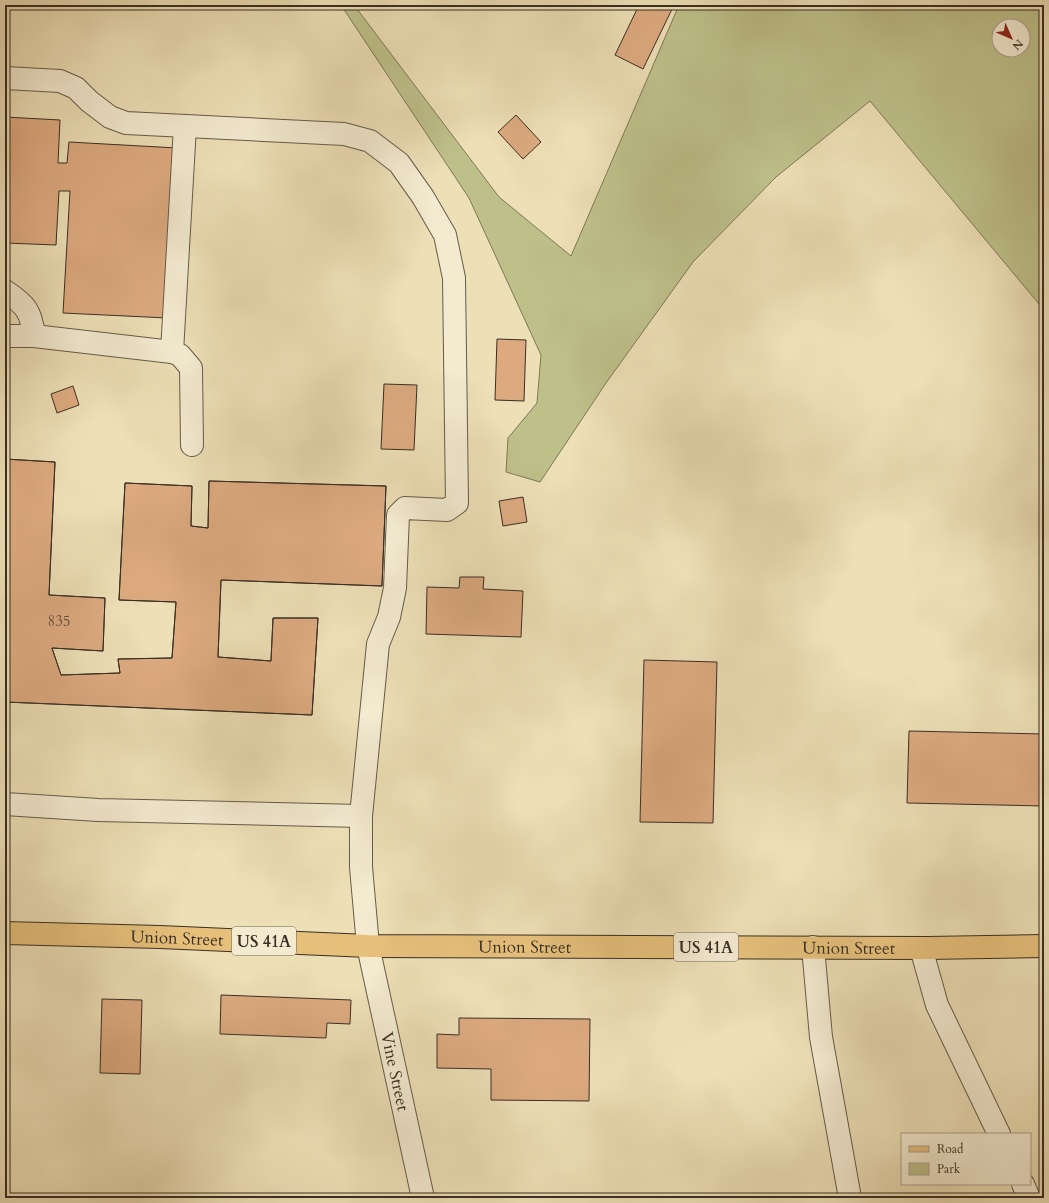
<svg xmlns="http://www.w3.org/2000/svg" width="1049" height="1203" font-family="Cardo,serif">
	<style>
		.green { fill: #bec08a; stroke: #7c7858; fill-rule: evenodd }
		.building { fill: #ddaa80; stroke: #392f25 }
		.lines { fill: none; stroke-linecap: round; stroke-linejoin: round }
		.minor-casing { stroke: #665b49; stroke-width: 24 }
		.major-casing { stroke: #392f25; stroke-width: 24 }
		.minor { stroke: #f3ead0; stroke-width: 22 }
		.major { stroke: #e6c07b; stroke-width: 22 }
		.labels { text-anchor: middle; stroke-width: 3; stroke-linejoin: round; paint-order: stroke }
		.number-label { font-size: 15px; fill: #624e3c }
		.shield { fill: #f3ead0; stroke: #716758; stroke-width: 1 }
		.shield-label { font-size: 16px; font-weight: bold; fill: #392f25 }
		.street-label { font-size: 17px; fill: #392f25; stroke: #f3ead0 }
	</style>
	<rect width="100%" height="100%" fill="#eddfb6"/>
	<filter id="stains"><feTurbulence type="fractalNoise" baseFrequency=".005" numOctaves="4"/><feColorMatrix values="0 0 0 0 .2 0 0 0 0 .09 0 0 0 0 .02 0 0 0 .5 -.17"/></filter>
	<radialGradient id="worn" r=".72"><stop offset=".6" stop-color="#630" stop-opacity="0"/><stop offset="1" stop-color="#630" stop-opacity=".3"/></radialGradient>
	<!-- green -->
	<path class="green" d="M341,5H354L499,197L571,256L679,5H1044V310L870,101L776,177L693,262L606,383L540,482L506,472L508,438L537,403L541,355L469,198ZM999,26H1023V50H999Z"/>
	<!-- building -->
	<path class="building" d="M639,5H674L643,69L615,55Z
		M516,115L541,142L523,159L498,132Z
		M5,117L60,120L58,163H67L69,142L177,148L167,318L63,313L70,191H59L56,245L5,243Z
		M497,339L526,340L524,401L495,400Z
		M384,384L417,385L414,450L381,449Z
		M73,386L79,405L57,413L51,394Z
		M5,459L55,462L49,595L105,598L103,651L52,648L61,675L120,673L118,659L172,658L176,602L119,600L125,483L192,486L191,526L208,528L209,481L386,486L382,586L221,580L218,657L271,661L273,618H318L312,715L5,702Z
		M5,459L55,462L49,595L105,598L103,651L52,648L61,675L120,673L118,659L172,658L176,602L119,600L125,483L192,486L191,526L208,528L209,481L386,486L382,586L221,580L218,657L271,661L273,618H318L312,715L5,702Z
		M523,497L527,522L503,526L499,501Z
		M460,577H484L483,589L523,591L521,637L426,634L427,587L459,588Z
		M644,660L717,662L713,823L640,822Z
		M909,731L1044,734V806L907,803Z
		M221,995L351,1000L350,1024L327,1023L326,1038L220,1034Z
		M102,999L142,1000L140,1074L100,1073Z
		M459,1018L590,1019L589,1101L491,1100V1069L437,1068V1034L459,1035Z
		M228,1194L229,1198H209Z"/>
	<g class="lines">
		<defs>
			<g id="minor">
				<path d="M5,78L60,81L76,88L89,101L110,117L126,123L344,134L370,141L399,163L423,197L445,235L454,278L457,503L447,510L405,508L398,515L395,588L389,617L378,644L361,816"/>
				<path d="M5,291C26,305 31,311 34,336"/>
				<path d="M5,336H34L172,352L180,355L191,368L192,445"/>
				<path d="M172,352L185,126"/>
				<path id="s1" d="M5,804L98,810L361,816V867L368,946L423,1198"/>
				<path d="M813,947L821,1037L850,1198"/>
				<path d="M921,948L937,1005L999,1134"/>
				<path d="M1023,1184L1029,1198"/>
			</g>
			<g id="major">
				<path id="s2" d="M5,933L160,937L368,946L927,948L1044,946"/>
			</g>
		</defs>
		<!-- minor casing -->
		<use href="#minor" class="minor-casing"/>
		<!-- major casing -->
		<use href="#major" class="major-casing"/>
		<!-- minor -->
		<use href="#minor" class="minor"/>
		<!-- major -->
		<use href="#major" class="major"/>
	</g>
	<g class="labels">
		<!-- number labels -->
		<g class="number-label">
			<text x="59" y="626">835</text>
		</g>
		<!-- shield labels -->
		<g class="shield">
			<rect x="232" y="927" width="64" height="28" rx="3"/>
			<rect x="674" y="933" width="64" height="28" rx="3"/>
		</g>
		<g class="shield-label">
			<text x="264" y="947">US 41A</text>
			<text x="706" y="953">US 41A</text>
		</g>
		<!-- street labels -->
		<g class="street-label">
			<text dy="6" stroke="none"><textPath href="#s2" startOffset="172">Union Street</textPath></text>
			<text dy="6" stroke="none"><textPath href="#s2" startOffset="520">Union Street</textPath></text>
			<text dy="6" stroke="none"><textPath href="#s2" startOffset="844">Union Street</textPath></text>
			<text dy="6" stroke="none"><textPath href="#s1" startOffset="615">Vine Street</textPath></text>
		</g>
	</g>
	<!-- margin -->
	<rect width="1049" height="1203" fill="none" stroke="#eddfb6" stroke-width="20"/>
	<rect x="6" y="6" width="1037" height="1191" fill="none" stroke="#392f25" stroke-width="2"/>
	<rect x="10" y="10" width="1029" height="1183" fill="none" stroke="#392f25"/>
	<!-- legend -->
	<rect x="901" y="1133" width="130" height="52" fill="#f3ead0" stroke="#a99f8c"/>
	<rect x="909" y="1146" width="20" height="6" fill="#e6c07b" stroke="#a99f8c"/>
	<text x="937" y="1153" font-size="12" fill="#392f25">Road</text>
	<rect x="909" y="1163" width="20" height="12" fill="#bec08a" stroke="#a99f8c"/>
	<text x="937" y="1173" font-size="12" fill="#392f25">Park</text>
	<!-- north arrow -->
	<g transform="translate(1011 38) rotate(135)"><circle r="19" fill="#f3ead0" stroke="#a99f8c"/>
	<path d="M0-3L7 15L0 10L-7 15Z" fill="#8f2418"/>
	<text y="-6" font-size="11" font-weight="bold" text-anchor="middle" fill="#392f25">N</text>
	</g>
	<rect width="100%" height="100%" filter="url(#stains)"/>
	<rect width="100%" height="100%" fill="url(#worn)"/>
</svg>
